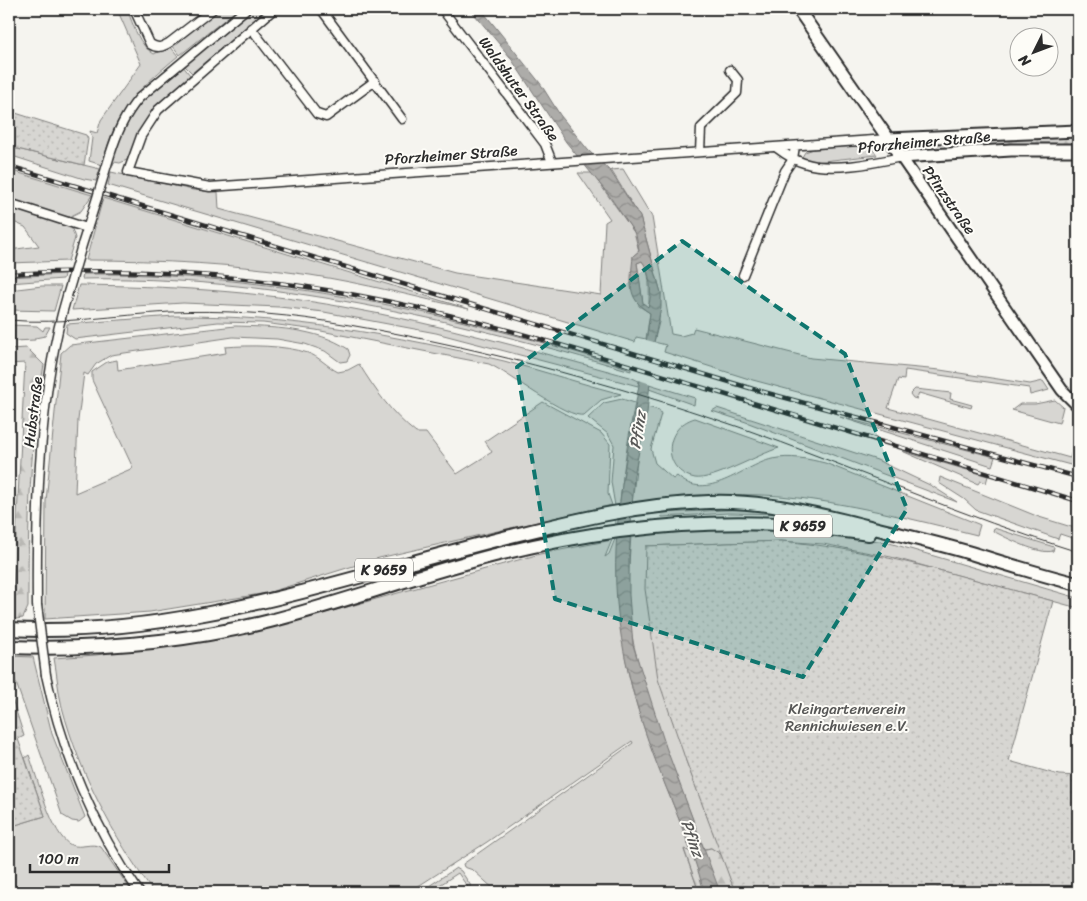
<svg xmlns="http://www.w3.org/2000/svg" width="1087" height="901" font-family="Sriracha,sans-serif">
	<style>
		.grass { fill: #d7d6d2; stroke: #81807e }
		.forest { fill: url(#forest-firs); stroke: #81807e }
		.park { fill: url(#park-dots); stroke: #81807e }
		.water { fill: url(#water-waves); stroke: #797877; fill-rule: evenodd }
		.pier { fill: #f5f4ef }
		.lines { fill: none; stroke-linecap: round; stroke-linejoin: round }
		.minor-casing { stroke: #2b2b2b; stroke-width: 11 }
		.tertiary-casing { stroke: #2b2b2b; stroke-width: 14 }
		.secondary-casing { stroke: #2b2b2b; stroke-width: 15 }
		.primary-casing { stroke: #2b2b2b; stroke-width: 16 }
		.minor { stroke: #fdfcf7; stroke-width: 8 }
		.tertiary { stroke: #fdfcf7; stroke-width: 10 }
		.secondary { stroke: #fdfcf7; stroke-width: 11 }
		.primary { stroke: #fdfcf7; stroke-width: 12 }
		.tram { stroke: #2b2b2b; stroke-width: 1 }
		.rail-casing { stroke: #2b2b2b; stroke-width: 4.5 }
		.rail { stroke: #fdfcf7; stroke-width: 2.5; stroke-dasharray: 8; stroke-linecap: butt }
		.minor-bridge-casing { stroke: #2b2b2b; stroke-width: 11; stroke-linecap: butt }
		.minor-bridge { stroke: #fdfcf7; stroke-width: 8 }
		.marked { fill: #0f766e; fill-opacity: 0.2; stroke: #0f766e; stroke-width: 4; stroke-dasharray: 10 6; stroke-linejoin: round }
		.labels { text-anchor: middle; stroke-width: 4; stroke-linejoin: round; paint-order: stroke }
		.shield { fill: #fdfcf7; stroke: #6a6a68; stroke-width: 1 }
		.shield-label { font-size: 14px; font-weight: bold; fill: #2b2b2b }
		.street-label { font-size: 15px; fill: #2b2b2b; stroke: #fdfcf7 }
		.park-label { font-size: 15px; fill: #565655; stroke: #fdfcf7 }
		.water-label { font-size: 16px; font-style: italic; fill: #585857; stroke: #fdfcf7 }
	</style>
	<defs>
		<pattern id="forest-firs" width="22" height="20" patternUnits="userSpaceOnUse" patternTransform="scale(1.25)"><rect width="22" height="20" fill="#d7d6d2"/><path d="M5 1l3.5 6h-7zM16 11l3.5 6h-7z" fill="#b9b8b4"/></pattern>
		<pattern id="park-dots" width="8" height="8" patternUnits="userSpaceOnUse" patternTransform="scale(1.25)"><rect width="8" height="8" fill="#d7d6d2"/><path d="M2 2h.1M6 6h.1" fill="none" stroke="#b9b8b4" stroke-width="1.8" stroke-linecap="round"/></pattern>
		<pattern id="water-waves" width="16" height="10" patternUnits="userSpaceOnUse" patternTransform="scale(1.25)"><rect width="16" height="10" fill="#adaca9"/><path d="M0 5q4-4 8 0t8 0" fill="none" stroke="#8d8c8a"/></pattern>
	</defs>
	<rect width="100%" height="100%" fill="#f5f4ef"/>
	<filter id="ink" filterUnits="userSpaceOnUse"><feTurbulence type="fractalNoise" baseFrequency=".02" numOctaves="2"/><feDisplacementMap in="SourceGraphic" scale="10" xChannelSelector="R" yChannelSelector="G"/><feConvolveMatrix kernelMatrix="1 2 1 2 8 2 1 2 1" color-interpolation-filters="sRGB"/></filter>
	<g filter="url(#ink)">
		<!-- grass -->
		<path class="grass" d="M117,9H127C133,24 139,46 154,54L170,46L178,56C142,86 117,108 105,155L114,157C123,115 150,92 182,65L190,75L155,107L138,134L127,160L120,163L114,162L112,168L89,161L92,138L90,131L97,133L101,120L141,64Z
			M220,9H238L180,55L172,45Z
			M253,9H267L192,73L183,64Z
			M870,145L877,155L814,162L804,160L802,157L805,152L814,149Z
			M9,147L100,169L96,181L84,179L9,155Z
			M623,169L652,217L671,334L681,336L692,333L694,328L811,358L940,370L1030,384L1043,381L1049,390L1030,395L1029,388L905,370L904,380L898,379L888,408L1070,458L1073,447L1077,448L1078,467L749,379L664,352L666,345L654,342L659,322L661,293L653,264L640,217L611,170Z
			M9,170L92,195L81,211L67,218L9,201Z
			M111,172L193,190L218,192L219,209L455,273L601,295L605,222L610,219L578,173H592L634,232L639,251L633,256L639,306L650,313L646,339L636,337L635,342L108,185Z
			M103,198L469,309C416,297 363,283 310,275C236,264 161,260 86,260Z
			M9,205L71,226L75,238L68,261L9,263V250L39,246L25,227L9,220Z
			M642,261C651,271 649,291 649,305L647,307L643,304L637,263Z
			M64,274L63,279L9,283V277Z
			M83,274C270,272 454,313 631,369V371C452,319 269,275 82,279Z
			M79,285C167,286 256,291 343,307C440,324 535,351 630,377L639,381L638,386L436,333L324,312L279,307L183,303L72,310Z
			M42,286H61L54,311L9,310V290Z
			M174,316C287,315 394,335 504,361C543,371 582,384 621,394L601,400L584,415C567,419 509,373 489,364L316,330L263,323L218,322L75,339L66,333L67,324Z
			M9,325L37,326L43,331L45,327H50L45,336L35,338V340L14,341V330L9,328Z
			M235,326C271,327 317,328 348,349L350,355L347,361L340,362L325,351L305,344L277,339L233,337L111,355L96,364L88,375L84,373L78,420L75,493L133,468L92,380V372L107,362L117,360L118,370L226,353L225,347C250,345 284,345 308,353C318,356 328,367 338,372L348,370L359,364C375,390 392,414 416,433H426L457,474L492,452L485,441L543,402L601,433L610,444L608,494L612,505L379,558L267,593L150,612L45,619L46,501L61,353L70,345Z
			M649,384L695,398L694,405L649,389Z
			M915,389L951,393L950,399L972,405L971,408L919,393L917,399L913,398L910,394Z
			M622,399L635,403C616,499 608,596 633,692C648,747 672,798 691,852L684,850L699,892H497L473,870L464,867L463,864L633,743L632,741L487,842L409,892H153C113,835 80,775 62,707C58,691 57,674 54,658L96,655L228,636L285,624L540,554L612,540L605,557L609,554L615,539V506L611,482L614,445L608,434L588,418L604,403Z
			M1055,400L1063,407L1059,423L1012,410L1020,404H1035Z
			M647,407L659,410L661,414L651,449L655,463L673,479L677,476C707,503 742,466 772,459C791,455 808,459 825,463L978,524L980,525L977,535C912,519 846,502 780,496C730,492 681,498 632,503L638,453Z
			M717,408L877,460L932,486L957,502L746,422L712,411Z
			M840,417L995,457L992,466Z
			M695,418L779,448C759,454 712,481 695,478C661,471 663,427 695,418Z
			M902,451L988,476L986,483L980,481L978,484Z
			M940,477L1039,517L1078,529V540L1060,534L1058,539L976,510L964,499L939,483Z
			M749,509L788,514L728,513L662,517L661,513Z
			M724,527L798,530L886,542L1078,598V608L891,557L823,544L781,541L646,546L686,761L722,855L711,848L704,849C679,782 650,715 634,646C626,611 628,571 631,536Z
			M994,528L1054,547L1053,551C1039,555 1007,538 993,531Z
			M9,656L33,657L52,734L85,817L79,822L72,821L62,815L14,677L9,669Z
			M29,755C37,776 52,837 71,845C81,849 91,842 101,847L132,892H9V827L45,816L25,758Z
			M456,868L461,871L475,892H471L458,873L429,892H420Z"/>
		<!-- forest -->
		<path class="forest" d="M1078,132V148L905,155L895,141Z
			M27,348L44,365C29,444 28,527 28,607L23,618L9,620V593H13L25,363L9,364V349Z
			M711,848L722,855L735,892H699L684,849L691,852Z"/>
		<!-- park -->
		<path class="park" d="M9,111L86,135L88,139L84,165L9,147Z
			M781,541C875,549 963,577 1053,601L1009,761L1059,775L1078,776V892H735L686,761L658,679L645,589L646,546Z
			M9,689L24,736L18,739L45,816L9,827Z"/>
		<!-- water -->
		<path class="water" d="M470,9H481L540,83L560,115L588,150L611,172L640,217L653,264L661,293V307L654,342L647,413L634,475L629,559V595L633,645L666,747L720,892H704C692,844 670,800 653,754C637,711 625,666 619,622C605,517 638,416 650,313C625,298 631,281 633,256L639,251L636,235L608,194L566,142L510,57ZM642,261C650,270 653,296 648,307L643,303L637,263Z"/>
		<!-- pier -->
		<path class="pier" d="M643,339L657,343L651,384L636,379Z"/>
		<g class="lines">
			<defs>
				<path id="minor" d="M134,9L150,44C158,49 162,47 169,43L213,9
					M274,9L158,110L141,136L128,172L210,187L888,139
					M321,9L402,119
					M442,9L545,144L552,162
					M251,28L317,114L326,117L375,81
					M777,148C785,154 794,160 804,163C830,172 874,163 901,157
					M700,152L701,128L737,93L738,80L730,70
					M110,155C117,133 124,116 139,98L246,9
					M9,203L87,228
					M82,245L97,198
					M743,275L785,171L793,159L795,146
					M37,605C36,507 39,389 67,296
					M46,675C62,752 94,828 139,892"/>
				<path id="tertiary" d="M901,157L1062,390L1078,406"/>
				<path id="secondary" d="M798,9L901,157L1011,150H1078
					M888,139L1078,131"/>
				<path id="primary" d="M9,629C183,639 348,576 515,535C579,519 643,504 709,502C758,500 803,511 850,522C889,532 929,541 967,552C1004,563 1041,575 1078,584
					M9,647C96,650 186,642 270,621C349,601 424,572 503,553C592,531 685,520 777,524C808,526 838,530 869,534"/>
			</defs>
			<!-- minor casing -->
			<use href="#minor" class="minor-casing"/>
			<!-- tertiary casing -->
			<use href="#tertiary" class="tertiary-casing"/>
			<!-- secondary casing -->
			<use href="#secondary" class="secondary-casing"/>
			<!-- primary casing -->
			<use href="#primary" class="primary-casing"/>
			<!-- minor -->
			<use href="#minor" class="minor"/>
			<!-- tertiary -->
			<use href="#tertiary" class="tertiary"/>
			<!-- secondary -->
			<use href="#secondary" class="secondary"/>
			<!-- primary -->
			<use href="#primary" class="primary"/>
			<!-- tram -->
			<path class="tram" d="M9,320C62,325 116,315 170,312C221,310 274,313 325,321C465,343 605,381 739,427C853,467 963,517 1078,552"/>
			<defs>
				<path id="rail" d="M9,166L753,389L1078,477
					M9,274C119,267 230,273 339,292C461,313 579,350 697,386C824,424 951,462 1078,501"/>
			</defs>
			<!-- rail casing -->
			<use href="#rail" class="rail-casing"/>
			<!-- rail -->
			<use href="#rail" class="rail"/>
			<defs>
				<path id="minor-bridge" d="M97,198L110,155
					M67,296L82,245
					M37,605L46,675"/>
			</defs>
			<!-- minor-bridge casing -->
			<use href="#minor-bridge" class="minor-bridge-casing"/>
			<!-- minor-bridge -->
			<use href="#minor-bridge" class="minor-bridge"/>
		</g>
	</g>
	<!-- marked area -->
	<path class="marked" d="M682,241L845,354L907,509L803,677L555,599L517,367Z"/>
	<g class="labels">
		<!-- shield labels -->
		<g class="shield">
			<rect x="774" y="514.5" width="58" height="23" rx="4"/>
			<rect x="355" y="558.5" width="58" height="23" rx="4"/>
		</g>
		<g class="shield-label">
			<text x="803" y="531">K 9659</text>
			<text x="384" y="575">K 9659</text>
		</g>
		<!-- street labels -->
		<g class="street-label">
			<text transform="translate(519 89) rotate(54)" y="5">Waldshuter Straße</text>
			<text transform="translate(924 142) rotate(-5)" y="5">Pforzheimer Straße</text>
			<text transform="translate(451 155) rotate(-4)" y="5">Pforzheimer Straße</text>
			<text transform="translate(949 200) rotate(55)" y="5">Pfinzstraße</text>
			<text transform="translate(33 412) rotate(-83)" y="5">Hubstraße</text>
		</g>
		<!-- park labels -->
		<g class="park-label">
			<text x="847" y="714">Kleingartenverein<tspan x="847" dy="17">Rennichwiesen e.V.</tspan></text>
		</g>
		<!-- water labels -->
		<g class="water-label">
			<text transform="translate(637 430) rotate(-81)" y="6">Pfinz</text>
			<text transform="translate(693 838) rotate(70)" y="6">Pfinz</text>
		</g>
	</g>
	<!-- margin -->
	<rect width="1087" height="901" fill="none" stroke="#fdfcf7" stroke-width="30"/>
	<rect x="15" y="15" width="1057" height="871" fill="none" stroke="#2b2b2b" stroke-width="2" filter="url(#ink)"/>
	<!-- north arrow -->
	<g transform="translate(1034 52) rotate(228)"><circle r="24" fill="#fdfcf7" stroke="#a9a8a5"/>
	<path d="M0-4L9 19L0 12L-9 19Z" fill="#2b2b2b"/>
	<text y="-8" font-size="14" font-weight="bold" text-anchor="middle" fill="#2b2b2b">N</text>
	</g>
	<!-- scale -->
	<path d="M30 864v8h139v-8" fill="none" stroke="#2b2b2b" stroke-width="2.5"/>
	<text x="38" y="864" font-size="15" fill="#2b2b2b" stroke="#fdfcf7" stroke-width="4" paint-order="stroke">100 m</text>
</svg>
